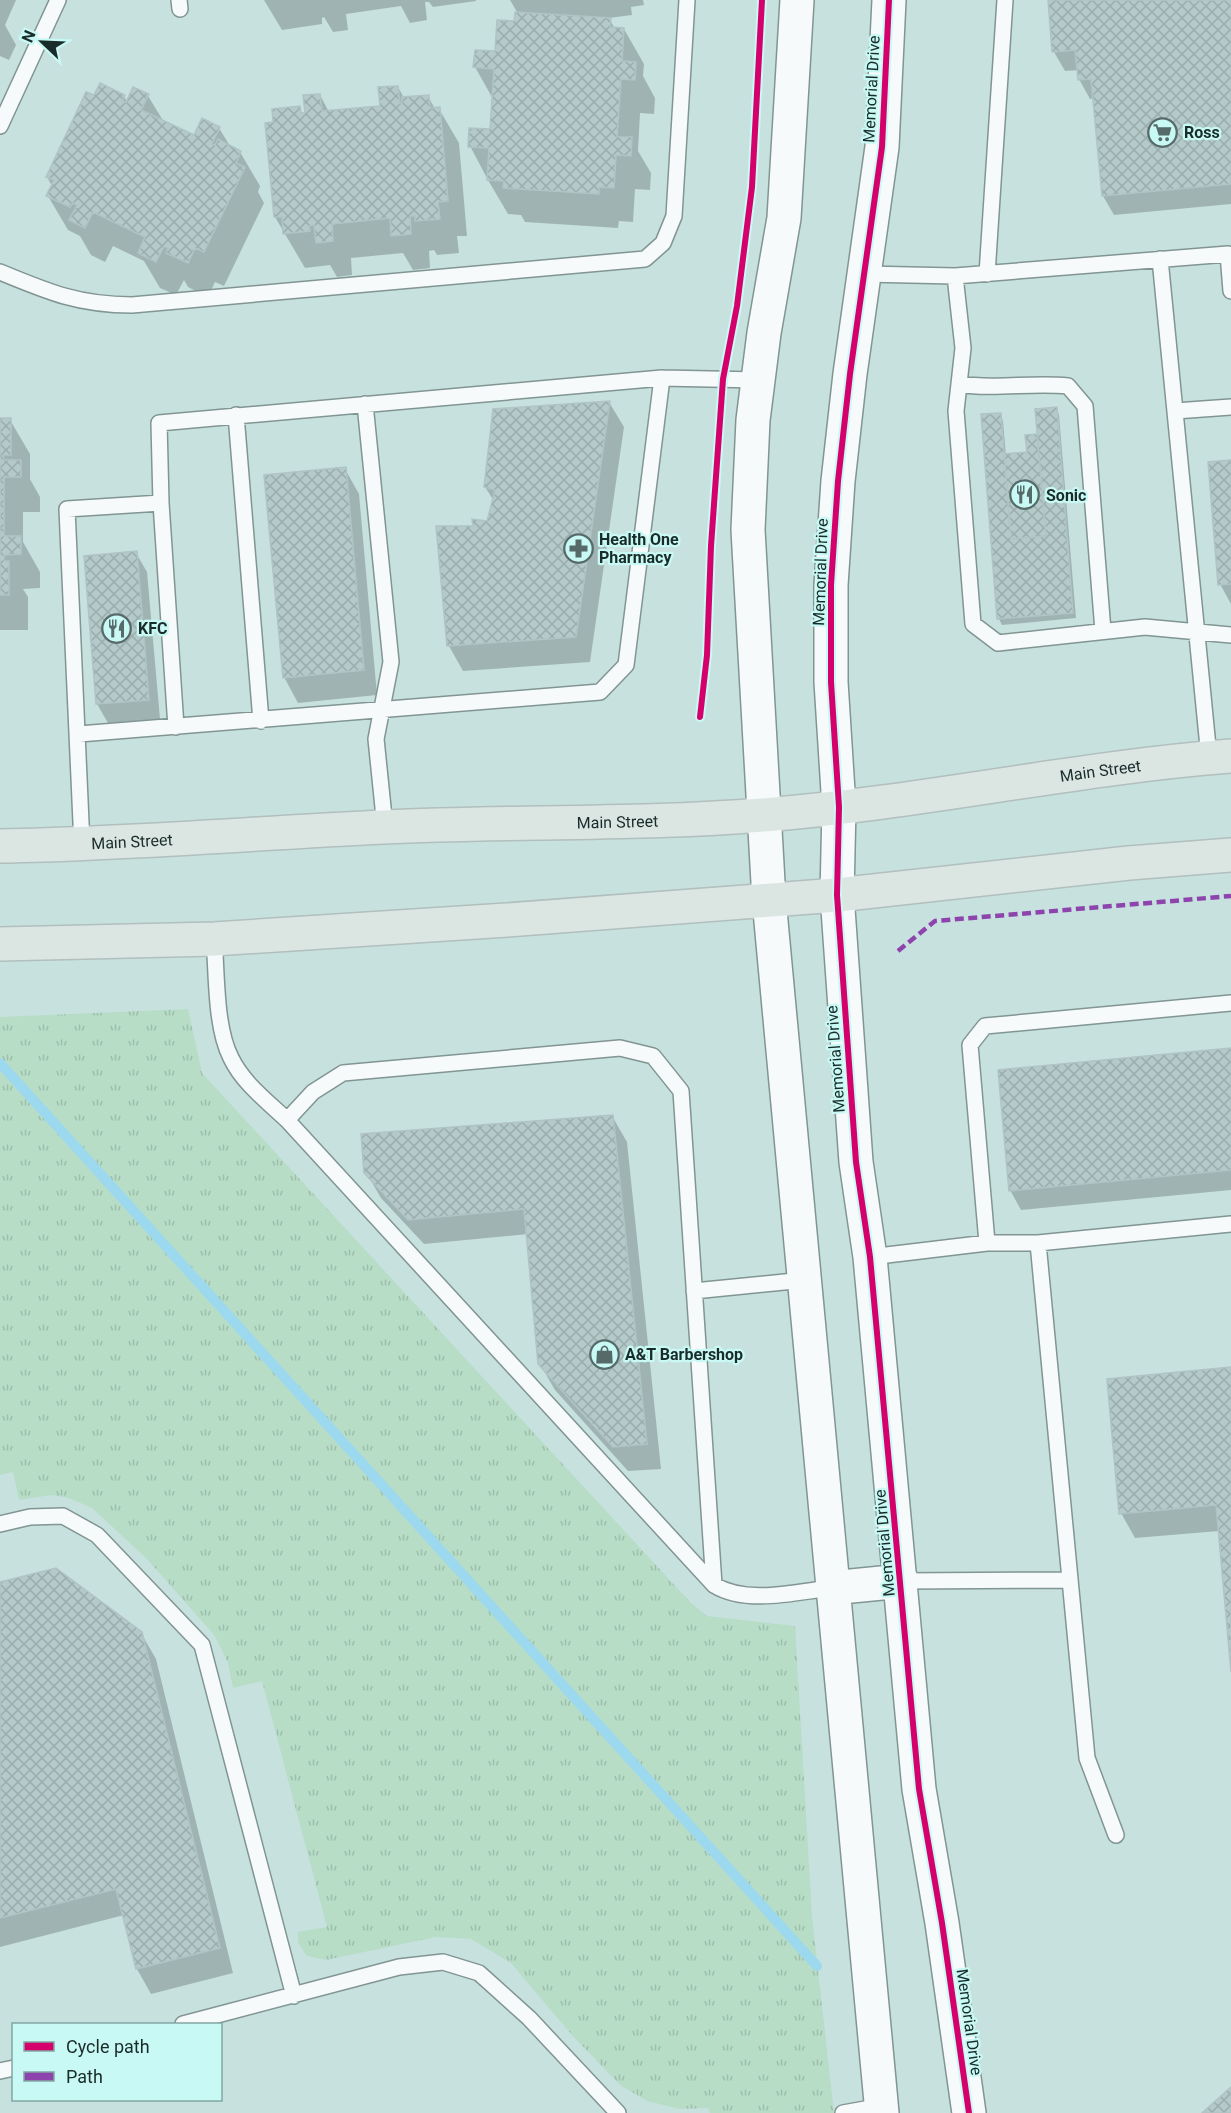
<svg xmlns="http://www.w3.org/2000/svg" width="1231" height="2113" font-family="Roboto,sans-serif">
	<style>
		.grass { fill: url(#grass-tufts) }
		.shadow { fill: #0003 }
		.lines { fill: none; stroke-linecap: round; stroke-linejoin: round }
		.stream { stroke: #9cd8ee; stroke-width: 10 }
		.building { fill: url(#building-cross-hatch); stroke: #b0c4c5; stroke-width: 1.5 }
		.lane-casing { stroke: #819593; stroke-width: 18 }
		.secondary-casing { stroke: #819593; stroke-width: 36 }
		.primary-casing { stroke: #b1bfbd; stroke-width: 36 }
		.lane { stroke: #f7fafa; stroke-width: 15 }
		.secondary { stroke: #f7fafa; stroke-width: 33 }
		.primary { stroke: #dbe6e3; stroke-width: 33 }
		.quiet { stroke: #8e44ad; stroke-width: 4.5; stroke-dasharray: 9 4.5; stroke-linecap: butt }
		.cycleway-casing { stroke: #c9f9f4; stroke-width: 10 }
		.cycleway { stroke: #d6006c; stroke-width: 6 }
		.labels { text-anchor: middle; stroke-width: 4.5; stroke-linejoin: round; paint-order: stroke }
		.street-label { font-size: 16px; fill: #192c2a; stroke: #c9f9f4 }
		.poi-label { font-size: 16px; font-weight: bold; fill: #192c2a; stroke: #c9f9f4; text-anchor: start }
	</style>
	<defs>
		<pattern id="grass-tufts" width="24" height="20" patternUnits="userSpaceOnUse" patternTransform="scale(1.5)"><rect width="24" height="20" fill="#b7ddc7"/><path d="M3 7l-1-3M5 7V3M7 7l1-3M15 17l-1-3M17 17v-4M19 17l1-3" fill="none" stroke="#9dbeab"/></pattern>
		<pattern id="building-cross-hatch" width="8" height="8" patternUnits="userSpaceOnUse" patternTransform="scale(1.5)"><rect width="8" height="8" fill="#b4c9c9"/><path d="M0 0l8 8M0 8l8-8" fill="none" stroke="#9aadad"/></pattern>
	</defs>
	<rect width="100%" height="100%" fill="#c7e1df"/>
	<!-- grass -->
	<path class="grass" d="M188,1009L202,1073L690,1602L707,1616L795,1626L812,1916L834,2113H710L708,2108L679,2109L647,2101L620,2085L571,2034L511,1963L471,1939L436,1937L326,1960L307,1956L298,1943V1932L327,1927L262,1681L233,1688L228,1663L215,1636L147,1559L92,1508L69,1498L51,1495L19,1500L13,1472L0,1475V1017Z"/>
	<!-- shadow -->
	<path class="shadow" d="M0,0H16L5,25L16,45L9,60L0,56Z
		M264,0H476V1L433,7L429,2H425L427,20L410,23L401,6L346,14L348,30L333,32L324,17L322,18V24L282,30Z
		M510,0H643L644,5L631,7L632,15L609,18L615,29H624L644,64L643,76L655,98L654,114L640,113L638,151L651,173L650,190L635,189L633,222L619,221L618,228L525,222L521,215L508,214L488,180L470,146L491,131L493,99L475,67L496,53L516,22L517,12Z
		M1049,0H1231V204L1114,215L1103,196L1094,98L1090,99L1079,79V70L1065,71L1054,52Z
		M398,87L404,98L428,96L435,109H439L459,143L467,236H457L459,253L437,255L434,250L429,251L430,268L413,270L403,253L351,258L352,275L337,277L330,265L305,268L275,217V124L299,108L303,114H306L320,95L329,112L382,107Z
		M124,96L127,102L148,96L164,122L195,137L219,128L230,146L240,152L260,186L258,192L264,203L224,286L215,282L208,297L188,287L184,280L176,295L160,288L144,261L113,246L105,262L91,255L80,236L68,230L48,196L52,186L47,177L95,97Z
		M609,402L624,427L590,662L463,671L449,646L474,528L488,522L494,501L485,487Z
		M1056,409L1059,415L1076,618L1002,625L999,619L982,416L1000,415L1003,421L1006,456L1028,454L1037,436L1039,441Z
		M0,420H10L30,454V479L40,497V512H23V542L40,572V588L23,589L28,597V630H0Z
		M1231,461V604L1220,584Z
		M345,469L359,494L377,695L298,703L284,677Z
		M136,553L147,572L160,719L108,723L97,704Z
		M1231,1049V1190L1021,1210L1010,1190Z
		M612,1116L627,1142L661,1469L628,1471L555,1390L540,1364L528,1234L424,1244L381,1198L366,1172Z
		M1231,1368V1657L1219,1531L1135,1538L1121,1513Z
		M0,1583L141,1633L156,1659L233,1973L151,1994L137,1969L124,1915L0,1947Z"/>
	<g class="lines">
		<!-- stream -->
		<path class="stream" d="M0,1063L817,1966"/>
	</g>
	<!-- building -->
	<path class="building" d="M1048,0H1231V184L1102,196L1091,79L1078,80L1075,50L1052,52Z
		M515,12L611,18L610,27L624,28L622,61L636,62L635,80L621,79L617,137H632L631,156L616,155L614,188L599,187V194L503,188L504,181L487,180L489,148L468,147L469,128L490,129L494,69L473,67L475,50L495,51L497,20L514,21Z
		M100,83L125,95L122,101L126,102L133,87L149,94L141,110L194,135L202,118L220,127L212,144L215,145L218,139L241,151L236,163L245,167L204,252L195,248L188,263L166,253L168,248L164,246L156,262L138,253L145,237L93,212L85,228L69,220L77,205L73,203L70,207L46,196L54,180L46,177L86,92L94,95Z
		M398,86L400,104H402V97L429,95L430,108L440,107L448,201L438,202L440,219L415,221V216H410L411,234L391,236L390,218L332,224L333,241L316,243L314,225L309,226L310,231L283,234L282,217H274L265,123L273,122L272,109L300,106L301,113H305L303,95L320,94L322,111L380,106L378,87Z
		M610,401L576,637L447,646L436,526H473L472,519L487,521L495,490L484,487L493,409Z
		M1057,407L1073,613L997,619L981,414L1001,413L1011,539L1046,536L1035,409Z
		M0,418H11V455H3L4,460H21V477H4V536H21V554L4,555V561H9V595H0Z
		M1037,434L1046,536L1011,539L1004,454L1027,452L1025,435Z
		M1231,460V584L1218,585L1208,462Z
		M346,467L364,670L283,678L264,475Z
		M137,551L149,700L96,704L84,556Z
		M1231,1048V1170L1009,1191L998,1070Z
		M613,1115L647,1444L613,1447L538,1364L524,1209L408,1220L364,1173L361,1134Z
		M1231,1367V1672L1216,1505L1119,1514L1107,1379Z
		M56,1568L142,1632L220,1948L136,1969L116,1889L0,1918V1582Z
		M1231,2087V2113H1202Z"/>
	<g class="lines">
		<defs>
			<path id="lane" d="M179,0L180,9
				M0,126L58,0
				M1160,259L1209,757
				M0,272C48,292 79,305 132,305L645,259L663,243L674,216L687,0
				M865,274L955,276L1228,254L1231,291
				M987,274L1005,0
				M955,276L963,348L956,411L973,624L998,643L1145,627L1231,635
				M959,384C996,390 1031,382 1068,386L1085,406L1103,631
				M365,404L391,662L376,739L385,827
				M1175,411L1231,407
				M236,415L261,721
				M161,503L176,727
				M79,734L600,692L626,665L662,378
				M82,845L67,509L161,503L159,423L662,378L758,380
				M214,939C217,974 215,1027 231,1058C243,1083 267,1101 287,1120L714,1585C747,1605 795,1592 831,1588
				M287,1120L313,1092L343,1073L620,1048L653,1056L681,1091L714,1585
				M987,1243L970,1045L985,1026L1231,1003
				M1038,1243L1087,1758L1116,1835
				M870,1257L987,1243H1038L1231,1224
				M694,1291L804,1280
				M0,1524L30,1517L63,1516L97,1535L202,1645L294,1996
				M902,1581L1070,1580
				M183,2024L399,1967L443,1962L479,1973L529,2018L618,2113
				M0,2071L14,2068
				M843,2113L882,2106"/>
			<path id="secondary" d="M797,0L784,218L764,333L753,420L748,530L769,900L882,2113
				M889,0L882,147L850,374L838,481L831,585V682L839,807L837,895L856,1162L870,1257L919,1789L942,1923L969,2113
				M831,1588L902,1581"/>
			<g id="primary">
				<path id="s1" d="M0,846C128,844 256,833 384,827C510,821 637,825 763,815C920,803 1074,768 1231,756"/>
				<path d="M0,944L214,939L507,920L837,895L1129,863L1231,855"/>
			</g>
		</defs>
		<!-- lane casing -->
		<use href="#lane" class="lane-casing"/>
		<!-- secondary casing -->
		<use href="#secondary" class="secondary-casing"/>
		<!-- primary casing -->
		<use href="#primary" class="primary-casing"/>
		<!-- lane -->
		<use href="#lane" class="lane"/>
		<!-- secondary -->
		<use href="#secondary" class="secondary"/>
		<!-- primary -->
		<use href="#primary" class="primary"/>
		<!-- quiet -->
		<path class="quiet" d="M898,951L935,921L1231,896"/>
		<defs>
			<path id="cycleway" d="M889,0L882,147L850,374L838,481L831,585V682L839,807L837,895L856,1162L870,1257L919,1789L942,1923L969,2113
				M700,717L707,655L711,546L723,379L737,306L752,187L762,0"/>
		</defs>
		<!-- cycleway casing -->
		<use href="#cycleway" class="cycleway-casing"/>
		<!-- cycleway -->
		<use href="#cycleway" class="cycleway"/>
	</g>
	<!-- icons -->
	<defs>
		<symbol id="supermarket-ring" viewBox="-11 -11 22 22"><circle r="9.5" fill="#c9f9f4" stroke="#566b69" stroke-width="1.5"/><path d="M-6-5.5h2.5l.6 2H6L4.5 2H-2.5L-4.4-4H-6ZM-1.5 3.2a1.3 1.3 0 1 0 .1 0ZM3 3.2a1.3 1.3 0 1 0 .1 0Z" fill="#566b69"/></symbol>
		<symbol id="restaurant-ring" viewBox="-11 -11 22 22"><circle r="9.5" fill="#c9f9f4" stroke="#566b69" stroke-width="1.5"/><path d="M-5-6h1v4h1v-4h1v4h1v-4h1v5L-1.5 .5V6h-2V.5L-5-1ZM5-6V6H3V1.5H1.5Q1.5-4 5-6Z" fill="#566b69"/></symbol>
		<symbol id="pharmacy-ring" viewBox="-11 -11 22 22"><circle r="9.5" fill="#c9f9f4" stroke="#566b69" stroke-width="1.5"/><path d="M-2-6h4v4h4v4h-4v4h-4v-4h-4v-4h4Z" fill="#566b69"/></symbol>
		<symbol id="shop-ring" viewBox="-11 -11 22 22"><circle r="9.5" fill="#c9f9f4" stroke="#566b69" stroke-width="1.5"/><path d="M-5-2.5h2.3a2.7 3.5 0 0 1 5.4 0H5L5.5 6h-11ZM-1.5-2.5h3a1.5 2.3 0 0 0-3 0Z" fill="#566b69"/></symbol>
	</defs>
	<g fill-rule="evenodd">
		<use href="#supermarket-ring" x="1146" y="116" width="33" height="33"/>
		<use href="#restaurant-ring" x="1008" y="478" width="33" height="33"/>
		<use href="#pharmacy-ring" x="562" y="532" width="33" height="33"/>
		<use href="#restaurant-ring" x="100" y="612" width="33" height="33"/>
		<use href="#shop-ring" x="588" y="1338" width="33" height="33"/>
	</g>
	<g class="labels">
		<!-- street labels -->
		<g class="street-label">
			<text transform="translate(871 89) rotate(-87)" y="6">Memorial Drive</text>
			<text transform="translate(820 572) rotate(-88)" y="6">Memorial Drive</text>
			<text dy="6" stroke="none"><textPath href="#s1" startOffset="1104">Main Street</textPath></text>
			<text dy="6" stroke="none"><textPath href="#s1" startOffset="618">Main Street</textPath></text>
			<text dy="6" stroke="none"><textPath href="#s1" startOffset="132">Main Street</textPath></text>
			<text transform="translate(835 1059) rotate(-94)" y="6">Memorial Drive</text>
			<text transform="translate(884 1543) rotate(-95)" y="6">Memorial Drive</text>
			<text transform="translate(970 2022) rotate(82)" y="6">Memorial Drive</text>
		</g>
		<!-- poi labels -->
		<g class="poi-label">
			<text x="1184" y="138">Ross</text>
			<text x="1046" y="501">Sonic</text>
			<text x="599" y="545">Health One<tspan x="599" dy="18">Pharmacy</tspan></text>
			<text x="138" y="634">KFC</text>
			<text x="625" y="1360">A&amp;T Barbershop</text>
		</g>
	</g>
	<!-- legend -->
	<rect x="12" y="2023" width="210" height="78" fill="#c9f9f4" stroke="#83a7a3" stroke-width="1.5"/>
	<rect x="24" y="2042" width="30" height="9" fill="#d6006c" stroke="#83a7a3" stroke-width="1.5"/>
	<text x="66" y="2053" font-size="18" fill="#192c2a">Cycle path</text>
	<rect x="24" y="2072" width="30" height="9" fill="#8e44ad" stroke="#83a7a3" stroke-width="1.5"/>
	<text x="66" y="2083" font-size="18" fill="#192c2a">Path</text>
	<!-- north arrow -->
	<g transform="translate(42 42) rotate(293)" stroke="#c9f9f4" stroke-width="4.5" paint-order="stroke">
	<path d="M0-4.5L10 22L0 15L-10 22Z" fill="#192c2a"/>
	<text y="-9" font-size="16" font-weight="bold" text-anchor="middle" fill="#192c2a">N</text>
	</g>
</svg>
